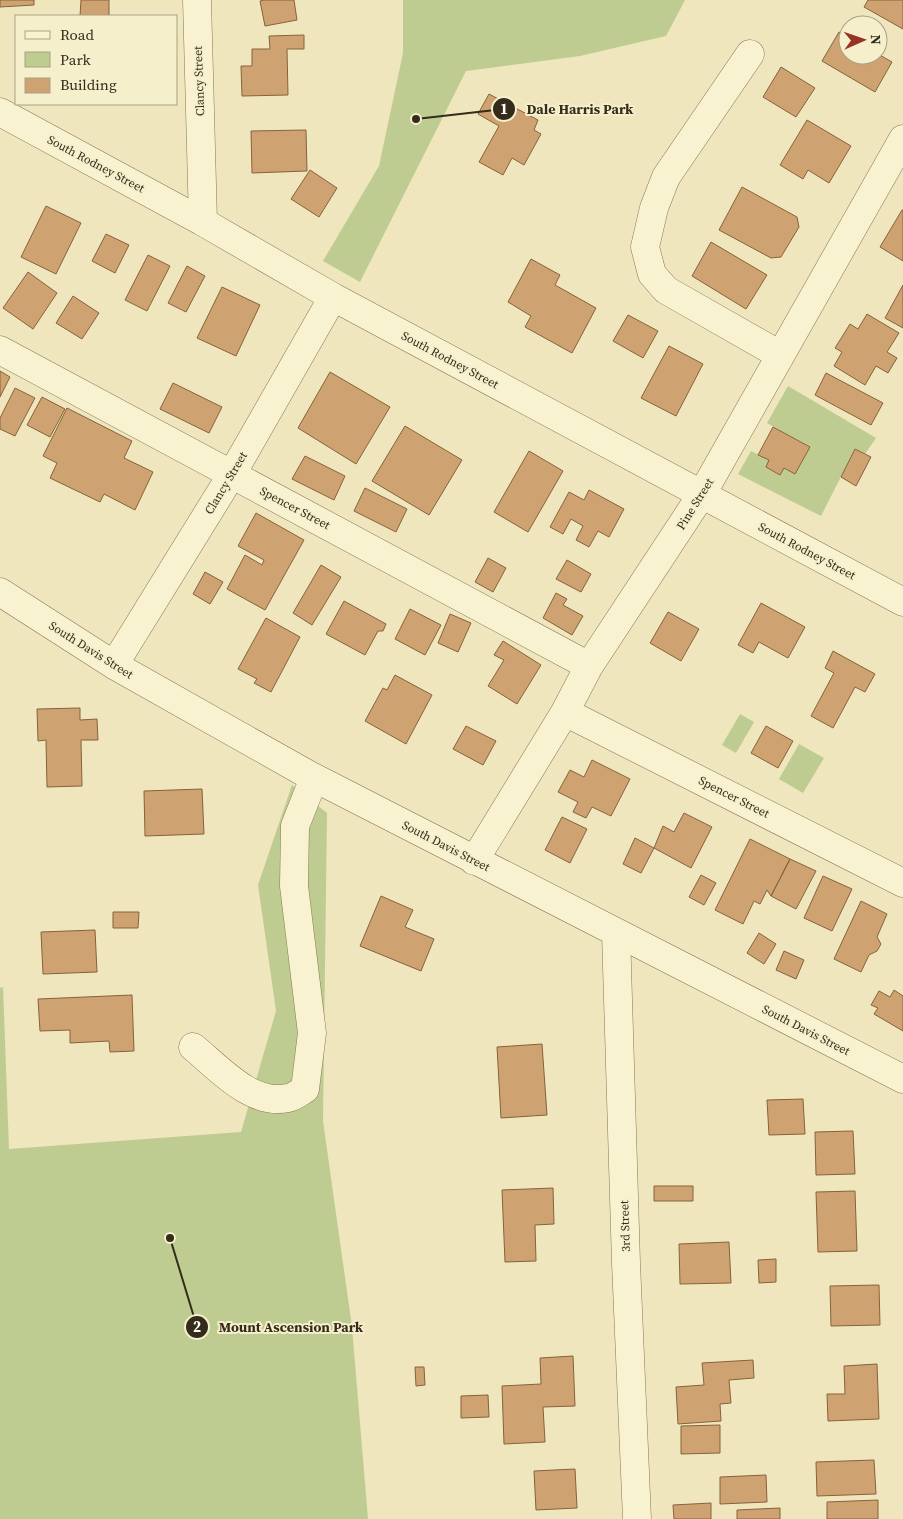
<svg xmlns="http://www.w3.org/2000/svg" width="903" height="1519" font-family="'Source Serif 4',serif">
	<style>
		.green { fill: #becc91 }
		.building { fill: #cea371; stroke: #86623b }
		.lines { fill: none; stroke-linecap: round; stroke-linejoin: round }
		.minor-casing { stroke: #877656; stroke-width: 29 }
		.minor { stroke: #f9f2d0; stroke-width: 28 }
		.labels { text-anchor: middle; stroke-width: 4; stroke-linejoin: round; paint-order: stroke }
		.street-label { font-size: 12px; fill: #352b1b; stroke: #f6efcc }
		.leader { fill: none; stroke: #352b1b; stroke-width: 2 }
		.callout-dot { fill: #352b1b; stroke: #f6efcc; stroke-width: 2 }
		.mark-label { font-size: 15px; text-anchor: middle; font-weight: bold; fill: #fff }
		.callout-label { font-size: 14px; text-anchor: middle; font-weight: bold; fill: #352b1b; stroke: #f6efcc; stroke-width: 4; stroke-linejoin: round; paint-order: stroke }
	</style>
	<rect width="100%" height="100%" fill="#efe6bd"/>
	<!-- green -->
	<path class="green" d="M403,0H685L666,36L580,56L466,71L360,282L323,261L379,166L403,53Z
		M788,386L876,438L865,454L855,449L821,516L738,474L751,451L769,460L766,467L780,475L784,468L795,474L810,447L767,423Z
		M740,714L754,722L736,753L722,745Z
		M799,744L824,758L803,793L779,779Z
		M292,785L327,813L323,1121L352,1327L368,1519H0V988L3,987L9,1149L241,1132L276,1011L258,885Z"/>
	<!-- building -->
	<path class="building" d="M0,0H34V5L0,7Z
		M81,0H109V16H80Z
		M264,0H294L297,20L265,26L260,1Z
		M868,0H903V29L864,7Z
		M839,32L848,37V55L878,54L892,62L875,92L822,61Z
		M304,35V49H287L288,95L242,96L241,66H252V49H270L269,36Z
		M781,67L815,88L796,117L763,97Z
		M489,94L538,120L534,130L541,134L524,165L512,158L503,175L479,162L499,126L478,114Z
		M807,120L851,146L829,183L808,170L803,179L780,165Z
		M306,130L307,171L252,173L251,131Z
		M310,170L337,188L319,217L291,199Z
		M742,187L797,217L799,227L781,257L771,258L719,230Z
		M46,206L81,223L56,274L21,257Z
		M902,210H903V261L880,247Z
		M106,234L129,245L115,273L92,261Z
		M711,242L767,275L746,309L692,276Z
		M148,255L170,266L147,311L125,300Z
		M531,259L560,275L555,285L596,308L572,353L525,327L531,316L508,302Z
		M187,266L205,276L186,312L168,303Z
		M28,272L57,293L33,329L3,308Z
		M903,285V328L885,318Z
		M222,287L260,305L236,356L197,338Z
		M73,296L99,313L82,339L56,323Z
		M867,314L899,333L887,352L897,358L888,373L876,366L865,385L834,366L842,352L835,348L850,324L858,329Z
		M628,315L658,331L643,358L613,341Z
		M669,346L703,364L676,416L641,398Z
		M0,371L10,377L0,397Z
		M330,372L390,407L356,464L298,428Z
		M826,373L883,403L871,425L815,395Z
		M173,383L222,407L209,433L160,409Z
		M15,388L35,398L15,436L0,429V418Z
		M42,397L65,409L50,437L27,425Z
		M67,408L132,441L124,458L153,472L135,510L104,494L100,502L50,478L57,463L43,456Z
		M405,426L462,460L429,515L372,481Z
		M773,427L810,447L795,474L784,468L780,475L766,467L769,460L758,455Z
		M855,449L871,457L856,486L841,477Z
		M529,451L563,471L528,532L494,512Z
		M305,456L345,476L334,500L292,479Z
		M365,488L407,509L396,532L354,511Z
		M589,490L624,509L609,537L598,531L589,547L576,540L583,526L571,519L563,534L550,527L569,492L584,500Z
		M256,513L304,540L265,610L227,589L245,555L262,565L264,560L238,546Z
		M488,558L506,568L493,592L475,582Z
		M567,560L591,574L581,592L556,579Z
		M321,565L341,577L312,625L293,613Z
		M205,572L223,582L210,604L193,594Z
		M556,593L567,599L563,605L583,616L572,635L543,618Z
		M344,601L386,624L383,631H378L365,655L326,634Z
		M761,603L805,627L788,658L759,642L753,653L738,645Z
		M410,609L441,625L425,655L395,639Z
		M668,612L699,629L681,661L650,643Z
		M450,614L471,623L458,652L438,643Z
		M266,618L300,637L271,692L254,683L257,679L238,669Z
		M503,641L541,665L517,704L488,686L504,660L494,655Z
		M833,651L875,674L865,692L855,687L833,728L811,716L834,673L825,668Z
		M395,675L432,695L406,744L365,721L383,688L387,690Z
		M80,708V720L97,719L98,740H81L82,786L47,787L46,740L38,741L37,709Z
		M466,726L496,741L483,765L453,749Z
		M766,726L793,741L778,768L751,753Z
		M592,760L630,779L611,816L592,807L586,818L573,812L578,802L558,792L570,770L584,777Z
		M202,789L204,834L145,836L144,791Z
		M684,813L712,827L691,868L654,848L663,826L674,832Z
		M562,817L587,829L570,863L545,850Z
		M635,838L654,848L641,873L623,864Z
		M750,839L790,859L771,896L767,890L760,904L754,901L743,924L715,910Z
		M790,859L816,871L796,909L771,896Z
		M701,875L716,883L704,905L689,897Z
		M823,876L852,889L832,931L804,918Z
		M381,896L413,910L405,927L434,939L421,971L360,946Z
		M861,901L887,914L877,937L881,944L877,951L869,955L861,972L834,959Z
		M113,912H139L138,928H113Z
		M95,930L97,972L43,974L41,932Z
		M759,933L776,944L764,964L747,953Z
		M784,951L804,960L796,979L776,970Z
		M894,990L903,996V1031L874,1014L878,1008L871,1005L879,991L890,997Z
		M132,995L134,1051L110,1052L109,1041L70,1043V1030L40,1031L38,999Z
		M542,1044L547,1115L501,1118L497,1047Z
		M803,1099L805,1134L769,1135L767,1100Z
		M853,1131L855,1174L816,1175L815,1132Z
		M654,1186H693V1201H654Z
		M553,1188L554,1224L535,1225L536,1261L505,1262L502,1190Z
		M855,1191L857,1251L818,1252L816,1192Z
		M729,1242L731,1283L680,1284L679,1244Z
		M776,1259V1282L759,1283L758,1260Z
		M879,1285L880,1325L831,1326L830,1286Z
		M573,1356L575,1406L543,1407L545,1442L504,1444L502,1386L541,1384L540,1358Z
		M753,1360L754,1378L729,1380L731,1403L720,1404L721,1421L678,1424L676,1387L704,1385L702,1363Z
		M877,1364L879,1419L828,1421L827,1394H845L844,1366Z
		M415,1367H424L425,1385L416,1386Z
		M488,1395L489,1417L461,1418V1396Z
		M720,1425V1453L681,1454V1426Z
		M874,1460L876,1494L817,1496L816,1462Z
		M575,1469L577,1508L536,1510L534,1471Z
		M766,1475L767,1502L720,1504V1477Z
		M878,1500V1519H827V1502Z
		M711,1503V1519H674L673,1505Z
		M780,1508V1519H737V1510Z"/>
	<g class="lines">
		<defs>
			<path id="minor" d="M197,0L203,222
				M750,54L666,177L654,208L645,247L652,274L666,290L780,355
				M0,112L203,222L333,297L903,602
				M0,350L589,666
				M0,592L114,665L309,775L903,1079
				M114,665L232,474L333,297
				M565,712L903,883
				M474,861L565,712L589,666L702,494L903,139
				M616,933L626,1263L637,1519
				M193,1047C219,1068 251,1106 288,1098C294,1097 300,1092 305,1089L312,1033L294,886L295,826L314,778"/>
		</defs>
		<!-- minor casing -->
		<use href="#minor" class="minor-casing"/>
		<!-- minor -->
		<use href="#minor" class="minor"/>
	</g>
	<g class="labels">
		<!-- street labels -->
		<g class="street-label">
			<text transform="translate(199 81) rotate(-92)" y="4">Clancy Street</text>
			<text transform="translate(96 164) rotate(28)" y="4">South Rodney Street</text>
			<text transform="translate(450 360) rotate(28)" y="4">South Rodney Street</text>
			<text transform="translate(226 483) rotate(-59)" y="4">Clancy Street</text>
			<text transform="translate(695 504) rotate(-58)" y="4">Pine Street</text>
			<text transform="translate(295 508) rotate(28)" y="4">Spencer Street</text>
			<text transform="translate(807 551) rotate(28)" y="4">South Rodney Street</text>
			<text transform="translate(91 650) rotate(32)" y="4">South Davis Street</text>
			<text transform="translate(734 797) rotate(27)" y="4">Spencer Street</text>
			<text transform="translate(446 846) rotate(27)" y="4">South Davis Street</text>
			<text transform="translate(806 1030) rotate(27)" y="4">South Davis Street</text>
			<text transform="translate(625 1226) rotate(-92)" y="4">3rd Street</text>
		</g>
	</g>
	<!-- callouts -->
	<path class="leader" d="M416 119L504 109M170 1238L197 1327"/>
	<g class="callout-dot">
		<circle cx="416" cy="119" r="5"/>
		<circle cx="170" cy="1238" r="5"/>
		<circle cx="504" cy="109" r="12"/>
		<circle cx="197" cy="1327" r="12"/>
	</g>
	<g class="mark-label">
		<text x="504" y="114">1</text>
		<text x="197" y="1332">2</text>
	</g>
	<g class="callout-label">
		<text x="580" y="114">Dale Harris Park</text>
		<text x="291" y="1332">Mount Ascension Park</text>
	</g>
	<!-- legend -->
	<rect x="15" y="15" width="162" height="90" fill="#f6efcc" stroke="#a9a185"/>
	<rect x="25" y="31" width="25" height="8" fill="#f9f2d0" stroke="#a9a185"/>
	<text x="60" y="40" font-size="15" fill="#352b1b">Road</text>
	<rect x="25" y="52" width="25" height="15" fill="#becc91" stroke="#a9a185"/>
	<text x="60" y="65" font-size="15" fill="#352b1b">Park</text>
	<rect x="25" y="78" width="25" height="15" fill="#cea371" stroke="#a9a185"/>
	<text x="60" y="90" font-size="15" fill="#352b1b">Building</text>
	<!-- north arrow -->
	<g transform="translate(863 40) rotate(88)"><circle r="24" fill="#f6efcc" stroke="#a9a185"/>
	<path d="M0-4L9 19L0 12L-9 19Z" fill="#973225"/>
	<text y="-8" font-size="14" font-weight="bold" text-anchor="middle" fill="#352b1b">N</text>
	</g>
</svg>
